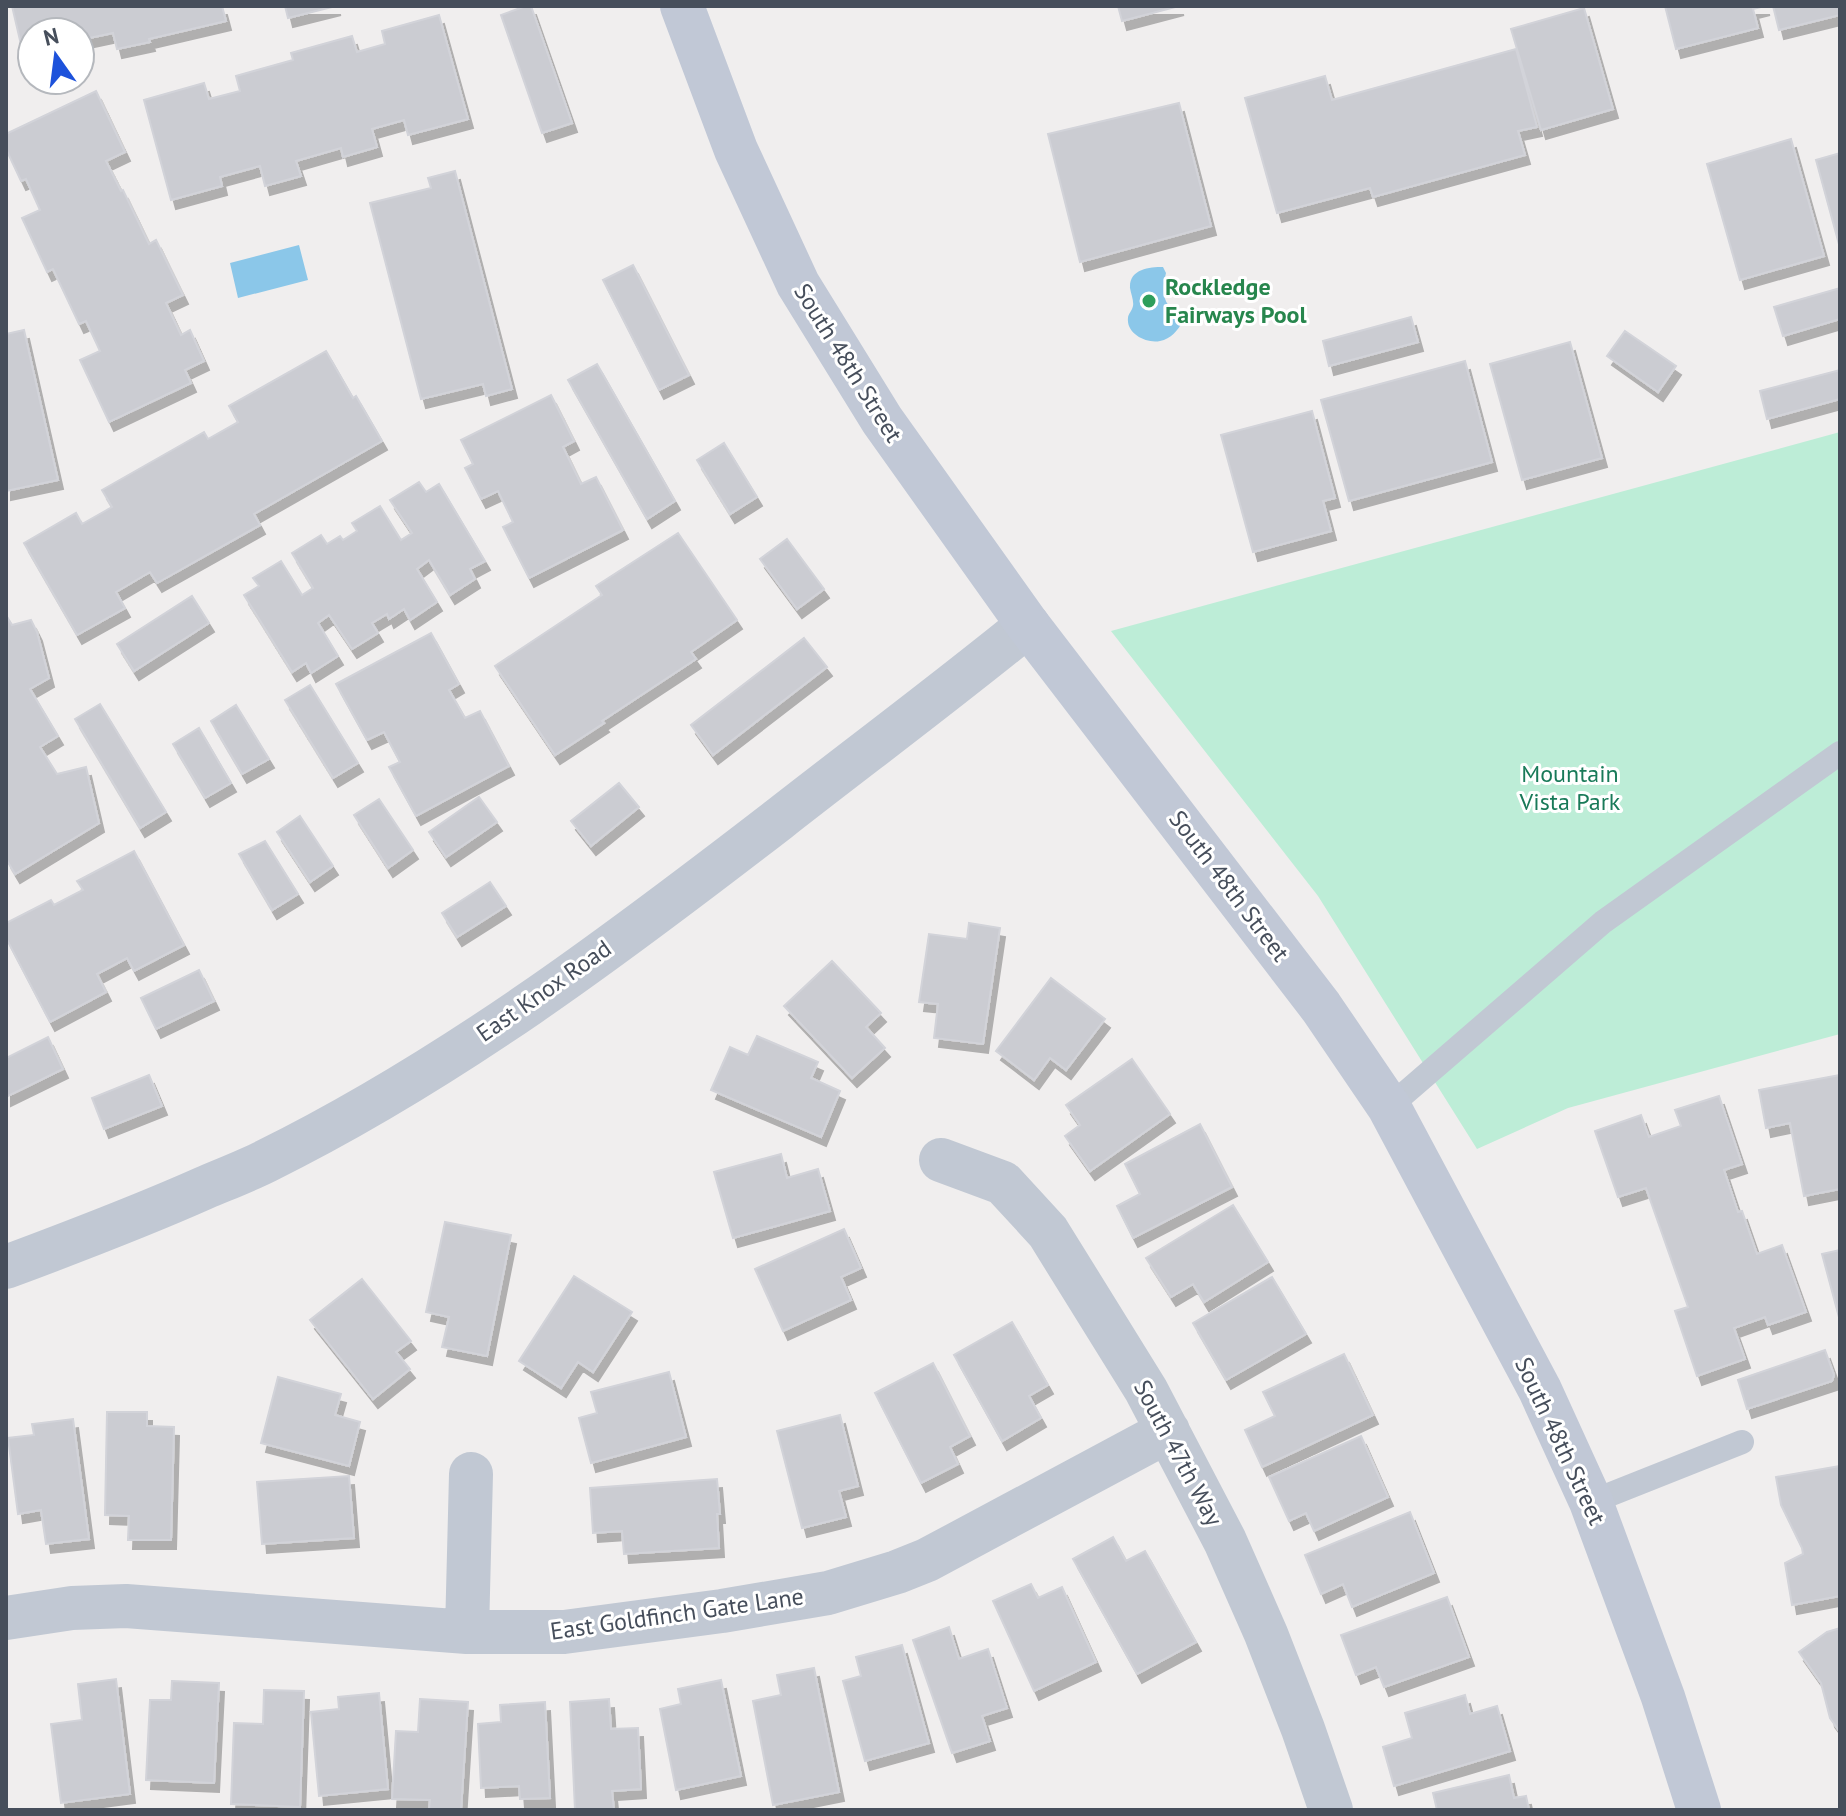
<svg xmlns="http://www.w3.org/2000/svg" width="1846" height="1816" font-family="'PT Sans',sans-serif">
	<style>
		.green { fill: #bdedd7 }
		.water { fill: #8bc7e9 }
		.building { fill: #cbccd2; stroke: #d2d3d9; stroke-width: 2; filter: url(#shadow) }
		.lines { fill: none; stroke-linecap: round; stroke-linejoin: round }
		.service { stroke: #c1c8d3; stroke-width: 24 }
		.minor { stroke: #c1c8d3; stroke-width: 44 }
		.tertiary { stroke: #c1c8d3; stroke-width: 44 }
		.secondary { stroke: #c1c8d6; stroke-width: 44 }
		.leisure-dot { fill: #2e9e5b; stroke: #fff; stroke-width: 3 }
		.labels { text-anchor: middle; stroke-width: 6; stroke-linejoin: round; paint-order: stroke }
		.leisure-label { font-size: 24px; font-weight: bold; fill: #27864d; stroke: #fff; text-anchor: start }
		.street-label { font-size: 24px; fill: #464e5b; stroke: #fff }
		.park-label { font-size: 24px; fill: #197a59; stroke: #fff }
	</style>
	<defs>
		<filter id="shadow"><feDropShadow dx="5" dy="9" stdDeviation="0" flood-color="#0004"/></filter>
	</defs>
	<rect width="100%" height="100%" fill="#f0eeee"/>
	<!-- green -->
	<path class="green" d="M1840,432V1034L1568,1108L1477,1149L1318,896L1111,631Z"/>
	<!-- water -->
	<path class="water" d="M299,245L308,280L238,298L230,263Z
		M1163,267L1166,273C1160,298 1165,304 1183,321C1178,330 1171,339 1160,341C1147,344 1126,334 1128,318C1128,314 1132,311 1133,306C1134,301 1131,294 1130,288C1129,269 1149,267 1163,267Z"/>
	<!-- building -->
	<path class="building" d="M12,6H222L226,21L149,39L150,42L117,49L113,33L80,40V32H32V65L26,66Z
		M285,6H336L288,18Z
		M526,6H531L572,123L542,133L501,15Z
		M1118,6H1179L1122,21Z
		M1665,6H1765L1753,9L1758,28L1676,49Z
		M1773,6H1840V15L1779,30Z
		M1584,8L1613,109L1541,130L1511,29Z
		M439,15L468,119L408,135L404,120L372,129L377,147L343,157L341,148L296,161L301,176L265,186L260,166L220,177L222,186L171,200L144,100L204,83L209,99L240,91L236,76L293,60L291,53L352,36L357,52L385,44L382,31Z
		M1516,49L1537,127L1518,131L1525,155L1373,197L1370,188L1277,213L1245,98L1325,76L1332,100Z
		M96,91L125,152L106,161L121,191L123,190L149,244L156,240L183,295L166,303L181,335L190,330L204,361L185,370L191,383L109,422L80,360L100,351L86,321L79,324L53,269L47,272L22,218L40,210L26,179L21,181L6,149V134Z
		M1179,103L1211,226L1080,262L1048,134Z
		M1791,139L1824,256L1740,280L1707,164Z
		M1840,153V248L1816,160Z
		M455,171L512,389L486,396L483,384L421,399L370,203L431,188L428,178Z
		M633,265L689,375L659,390L603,280Z
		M1840,288V319L1783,336L1774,307Z
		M1411,317L1418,342L1329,366L1323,341Z
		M24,330L58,480L6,491V334Z
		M1625,331L1676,366L1658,392L1607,356Z
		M1570,342L1602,458L1522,480L1490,364Z
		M326,351L353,398L356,396L382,441L254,514L260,525L157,583L150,572L116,592L125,608L77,635L24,543L76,513L82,524L112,507L102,490L204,432L208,439L238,422L229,406Z
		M1465,361L1492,462L1349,501L1321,400Z
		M597,364L675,501L647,519L568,380Z
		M1840,370V399L1767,419L1760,391Z
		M551,395L574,441L563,447L581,484L596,477L623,530L529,578L503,527L513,522L498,491L481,499L465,468L473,464L461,440Z
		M1312,411L1335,498L1323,501L1331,531L1253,552L1221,435Z
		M724,443L757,497L730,514L697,460Z
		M419,482L426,492L439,484L485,561L470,569L475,579L450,595L429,560L417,569L437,602L410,620L404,609L389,619L387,614L372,623L378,633L352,649L329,615L318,623L338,656L311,673L306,663L292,672L244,595L259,586L253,578L281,561L302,595L313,588L292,553L321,535L327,544L340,536L343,540L357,531L352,523L380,506L401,540L412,533L390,500Z
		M678,533L737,620L691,652L696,659L602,721L604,723L555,755L495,666L602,595L596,586Z
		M787,539L824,589L797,609L760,559Z
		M192,596L209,623L134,671L117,644Z
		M6,615L12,625L31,620L37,632L49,678L30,689L58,736L40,747L57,774L86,767L99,823L15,874L6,859Z
		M431,633L459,684L449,690L465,718L480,711L509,766L416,816L389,767L400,762L384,732L367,740L336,684Z
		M804,638L827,667L713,755L691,725Z
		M310,685L358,763L333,778L285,700Z
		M100,704L166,812L140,828L75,719Z
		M236,705L269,759L242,774L211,721Z
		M199,728L231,783L205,798L173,744Z
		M619,783L639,807L591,846L571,821Z
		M479,797L497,822L446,857L429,832Z
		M379,799L413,850L388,868L354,815Z
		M300,816L333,866L310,882L277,832Z
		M265,841L298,894L272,910L239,854Z
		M134,851L184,945L134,971L127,958L97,974L106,992L50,1022L6,938V923L51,900L54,905L83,890L77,881Z
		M490,882L506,906L457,937L442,913Z
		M969,923L1000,928L983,1044L934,1038L938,1004L919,1002L929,934L967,939Z
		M832,961L881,1013L866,1027L885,1048L852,1078L784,1006Z
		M199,970L214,1001L156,1029L141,998Z
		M1051,978L1105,1019L1066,1070L1050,1058L1034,1080L996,1051Z
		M757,1036L818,1062L811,1078L840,1091L821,1137L711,1090L730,1047L748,1055Z
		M48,1037L63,1069L6,1097V1058Z
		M1132,1059L1170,1114L1090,1171L1065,1136L1080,1125L1066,1105Z
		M149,1075L162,1106L104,1129L92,1098Z
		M1840,1075V1189L1804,1196L1790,1123L1766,1128L1759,1090Z
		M1719,1096L1742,1164L1724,1170L1738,1212L1742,1211L1757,1254L1782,1245L1806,1312L1768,1325L1765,1317L1734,1328L1745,1359L1697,1376L1675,1311L1688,1307L1646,1188L1618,1197L1595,1131L1641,1115L1649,1137L1681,1126L1675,1110Z
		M1200,1124L1232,1187L1133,1238L1117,1206L1140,1194L1125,1164Z
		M781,1154L787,1178L818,1169L830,1211L733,1238L714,1172Z
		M1233,1205L1268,1262L1204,1302L1193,1284L1171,1297L1146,1258Z
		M445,1222L511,1235L487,1356L442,1347L449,1317L426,1312Z
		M844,1229L861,1268L841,1277L851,1300L783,1331L755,1269Z
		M1840,1250V1321L1822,1254Z
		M574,1276L632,1312L593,1372L578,1362L561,1388L519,1361Z
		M1272,1277L1306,1334L1226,1380L1193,1323Z
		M362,1279L411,1341L396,1352L410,1369L373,1399L310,1320Z
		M1012,1322L1048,1385L1029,1396L1041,1418L1002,1441L954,1355Z
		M1825,1350L1834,1375L1832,1381L1747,1409L1738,1380Z
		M1344,1354L1373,1415L1262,1467L1245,1430L1275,1416L1263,1392Z
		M933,1363L970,1436L950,1447L958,1464L921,1483L875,1393Z
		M669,1372L686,1437L591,1463L579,1418L597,1413L591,1392Z
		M278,1377L341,1394L335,1415L360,1422L349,1466L261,1443Z
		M107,1412H147V1426L174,1427L171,1540H128L129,1516L105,1515Z
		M840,1415L858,1486L839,1491L846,1517L802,1528L777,1431Z
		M73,1419L89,1539L46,1544L41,1510L18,1514L8,1438L34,1435L32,1424Z
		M1361,1436L1388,1497L1314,1531L1306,1513L1289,1521L1269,1477Z
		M1840,1466V1596L1792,1605L1785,1563L1803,1554L1802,1548L1781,1505L1776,1477Z
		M349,1476L354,1538L262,1544L257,1482Z
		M717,1479L720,1514H717L719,1548L624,1554L622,1531L593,1533L590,1488Z
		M1410,1512L1434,1573L1352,1607L1343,1584L1321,1594L1305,1555Z
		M1113,1537L1126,1561L1145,1551L1196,1642L1137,1674L1073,1559Z
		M1031,1584L1038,1598L1062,1587L1096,1662L1034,1691L993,1601Z
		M1447,1597L1469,1657L1384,1687L1376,1667L1356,1675L1341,1635Z
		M949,1627L959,1659L988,1649L1007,1708L982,1716L990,1741L952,1753L913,1640Z
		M1840,1628V1732L1830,1718L1821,1683L1799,1652L1827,1632Z
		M902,1645L929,1743L865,1761L843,1681L861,1676L856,1657Z
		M814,1668L839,1792L773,1805L753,1701L781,1695L777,1675Z
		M116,1679L130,1794L61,1803L51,1724L82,1720L78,1684Z
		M721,1680L741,1776L676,1790L660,1709L681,1704L678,1689Z
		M172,1681L219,1683L214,1783L146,1780L150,1700H171Z
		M264,1690L304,1691L300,1807L231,1804L234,1723L263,1724Z
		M379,1693L388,1789L319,1796L311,1712L339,1709L338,1697Z
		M1465,1695L1470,1714L1497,1706L1510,1751L1394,1786L1383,1747L1412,1738L1405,1713Z
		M420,1699L468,1702L461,1810H429L430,1800L392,1799L396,1731L418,1732Z
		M609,1699L611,1729L638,1728L641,1789L612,1791L614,1810H575L570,1702Z
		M545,1702L550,1798L520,1799L519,1786L481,1788L478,1724L501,1722L500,1705Z
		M1509,1775L1514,1798L1526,1796L1529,1810H1437L1433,1793Z"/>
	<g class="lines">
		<!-- service -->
		<path class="service" d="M1389,1107L1603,922L1840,753
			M1591,1502L1742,1442"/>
		<!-- minor -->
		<path class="minor" d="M941,1160L1003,1183L1048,1232L1146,1390L1225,1541L1266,1634L1303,1729L1331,1810
			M6,1618L72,1608L126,1606L467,1632H564L722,1611L828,1593L897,1572L927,1560L1168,1431
			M467,1632L471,1474"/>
		<!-- tertiary -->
		<path class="tertiary" d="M6,1267C73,1242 139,1217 204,1188C225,1179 246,1171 266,1161C450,1070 616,945 778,820C861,755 946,692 1028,625"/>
		<!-- secondary -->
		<path class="secondary" d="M682,6L736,150L798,284L882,420L1028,625L1321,1007L1389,1107L1540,1390L1591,1502L1663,1697L1699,1810"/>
	</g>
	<!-- markers -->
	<circle class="leisure-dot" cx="1149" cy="301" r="8"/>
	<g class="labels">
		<!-- leisure labels -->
		<g class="leisure-label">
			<text x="1165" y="295">Rockledge<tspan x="1165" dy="28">Fairways Pool</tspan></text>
		</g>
		<!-- street labels -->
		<g class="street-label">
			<text transform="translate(848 363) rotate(58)" y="8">South 48th Street</text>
			<text transform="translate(1229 886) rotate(53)" y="8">South 48th Street</text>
			<text transform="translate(544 991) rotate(-35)" y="8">East Knox Road</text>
			<text transform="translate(1560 1441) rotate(65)" y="8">South 48th Street</text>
			<text transform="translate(1178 1453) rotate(62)" y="8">South 47th Way</text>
			<text transform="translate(677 1614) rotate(-8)" y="8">East Goldfinch Gate Lane</text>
		</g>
		<!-- park labels -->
		<g class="park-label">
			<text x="1570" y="782">Mountain<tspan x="1570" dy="28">Vista Park</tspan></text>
		</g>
	</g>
	<!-- border -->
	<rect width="1846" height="1816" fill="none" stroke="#464e5b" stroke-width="16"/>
	<!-- north arrow -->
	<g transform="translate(56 56) rotate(346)"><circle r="38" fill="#ffffff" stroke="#b5b8bd" stroke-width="2"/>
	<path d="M0-6L14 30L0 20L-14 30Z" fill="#1d52db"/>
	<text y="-12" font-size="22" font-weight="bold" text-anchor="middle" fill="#464e5b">N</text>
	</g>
</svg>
